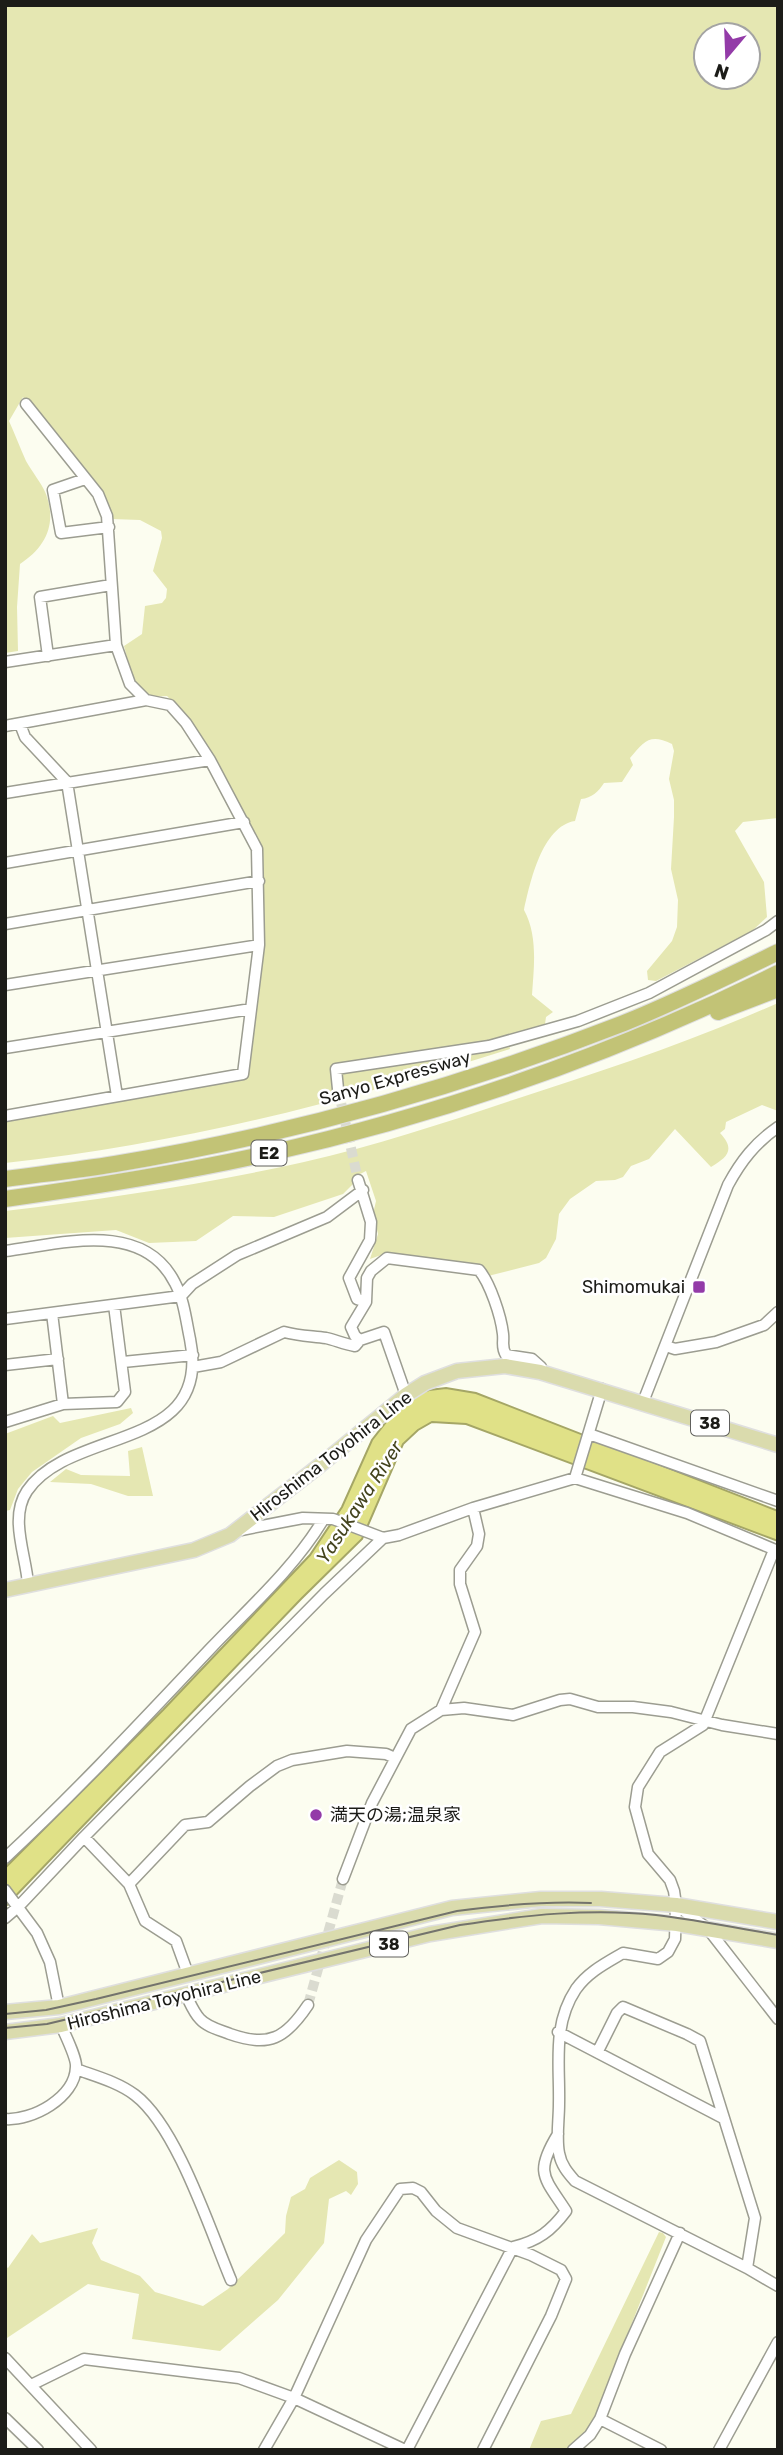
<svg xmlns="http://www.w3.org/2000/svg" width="783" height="2455" font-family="Rubik,'Noto Sans JP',sans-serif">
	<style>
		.green { fill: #e5e7b2; fill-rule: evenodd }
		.water { fill: #e0e187; stroke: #a5a666; stroke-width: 2 }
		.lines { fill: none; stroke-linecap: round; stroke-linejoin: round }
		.minor-tunnel { stroke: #dadbd0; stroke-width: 10; stroke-dasharray: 10 5; stroke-linecap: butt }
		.minor-casing { stroke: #9c9d91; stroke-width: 13 }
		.major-casing { stroke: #dfdfdf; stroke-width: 17 }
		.highway-casing { stroke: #dfdfdf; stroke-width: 18 }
		.minor { stroke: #fff; stroke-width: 10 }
		.major { stroke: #dadbad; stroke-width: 14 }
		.highway { stroke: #c2c376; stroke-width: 16 }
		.tram { stroke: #73736c; stroke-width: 2 }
		.poi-dot { fill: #933ba8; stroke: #fff; stroke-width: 2.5 }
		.labels { text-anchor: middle; stroke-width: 5; stroke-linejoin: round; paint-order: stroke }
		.shield { fill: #fff; stroke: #60605d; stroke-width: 2 }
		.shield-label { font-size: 16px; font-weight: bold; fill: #1c1c18 }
		.street-label { font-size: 18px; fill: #1c1c18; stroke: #fff }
		.poi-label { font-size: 18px; fill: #1c1c18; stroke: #fff; text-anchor: end }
		.water-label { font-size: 19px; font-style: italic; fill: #44441e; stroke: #fff }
	</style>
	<rect width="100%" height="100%" fill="#fcfdf0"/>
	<!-- green -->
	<path class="green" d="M5,5H778V818L743,822L735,831L764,882L767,917L752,931L656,981L648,980L647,971L672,941L677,927L678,900L671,869L674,817V800L669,779L674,751L672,744C650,733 644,741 630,758L633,765L622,782L604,783C598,792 592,798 581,799L575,821C542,826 530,883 524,910C538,936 534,966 532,995L553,1012L546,1017L545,1024L506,1036L510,1049C344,1102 179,1144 5,1163V1121L243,1078L256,1011L261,852L249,823L182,711L167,696L148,697L134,684L124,646L142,634L145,606L162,603L166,598L167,589L153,571L162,538L161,531L140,520L112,519L23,397L9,421C15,434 20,448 26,461C32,472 41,482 46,494C57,524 46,547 20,564L17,607L18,651L5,653ZM706,35H748V77H706Z
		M778,1003V1111L762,1105L726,1122L725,1129L720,1133C736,1150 727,1157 711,1167L675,1129L649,1159L631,1166L623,1177L615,1180L596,1181L570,1199L559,1214L556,1239L546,1258L539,1263L488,1276L470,1264L463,1262L384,1254L370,1259L378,1234L373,1214L376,1201L366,1171L354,1177L353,1184L343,1194L274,1217L233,1216L196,1241L149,1243L116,1230L5,1238V1211C105,1199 206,1184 304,1162C375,1146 444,1123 513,1100C603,1071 692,1041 778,1003Z
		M131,1408L133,1413L120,1424L81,1438L32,1472L18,1489L10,1510L5,1511V1434L53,1416L60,1423Z
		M142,1447L153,1496H128L91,1484L50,1482L66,1469L81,1475L130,1476L128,1451Z
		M339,2160L357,2172L358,2184L351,2195L346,2191L329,2199L324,2243L278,2300L220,2351L132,2339L139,2294L88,2284L7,2338L5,2337V2266L8,2268L32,2234L40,2243L98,2228L92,2243L101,2260L140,2276L155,2292L203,2306L228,2289L285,2233L286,2216L291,2197L305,2189L310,2178Z
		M659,2232L663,2233L666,2237L590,2429L567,2450H529L541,2421L571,2414Z"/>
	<!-- water -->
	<path class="water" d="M446,1388L476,1393L778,1511V1541L466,1424L432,1422L418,1430L403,1444L362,1539L301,1599L5,1907V1868L163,1710L310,1555L342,1507L372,1440L390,1417L412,1396L429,1390Z"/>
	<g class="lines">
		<!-- minor-tunnel -->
		<path class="minor-tunnel" d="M338,1089L358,1180
			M308,2005L343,1879"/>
		<defs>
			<path id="minor" d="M85,479L53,490L61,533L109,527
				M48,656L40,597L111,585
				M5,662L116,645
				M20,724L25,737L67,782L117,1096
				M5,726L146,700
				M5,793L210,760
				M5,863L244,822
				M5,924L259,881
				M5,985L259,945
				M5,1048L251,1009
				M338,1089L336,1069L489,1046L578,1021L649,993L766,930L778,921
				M5,1116L243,1074L259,945L257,849L210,760L186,723L170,705L146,700L130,684L116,645L107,516L98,494L26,404
				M358,1180L371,1222L370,1240L349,1278L357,1299L366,1302
				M5,1251C60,1244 143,1219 175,1283C184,1300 186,1320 190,1339C213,1453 71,1426 27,1491C9,1518 26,1555 28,1584
				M52,1313L63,1404
				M5,1319L181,1296L192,1284L237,1255L327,1217L363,1190
				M666,1346L675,1349L716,1342L764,1325L778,1312
				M123,1362L193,1355
				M5,1365L58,1359
				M193,1367L221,1362L284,1332C299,1336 311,1336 326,1338C335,1340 344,1344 355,1346L360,1340
				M406,1395L384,1332L360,1340L355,1336L351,1327L366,1302L367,1278L371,1271L387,1258L479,1270C490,1283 501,1316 503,1334C504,1343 501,1347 506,1355L532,1359L541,1367L540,1372
				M643,1402L728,1185C741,1161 755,1143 778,1127
				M5,1422L63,1404L117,1402L125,1392L114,1305
				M589,1434L778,1501
				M575,1478L602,1389
				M241,1530L303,1518L333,1519L383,1538
				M774,1550L703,1725L660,1752L638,1787L635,1807L648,1854L670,1880L674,1891L676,1905L675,1939L668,1952L658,1959L623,1953C606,1963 588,1972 576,1989C552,2025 560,2064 559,2104C559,2120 556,2139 559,2153C561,2165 568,2173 575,2181L747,2268L778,2286
				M441,1710L475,1632L460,1584V1570L477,1546L479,1534L473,1508
				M84,1837L129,1884L145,1921L176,1941L188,1974
				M5,1858C77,1791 143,1720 211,1648C249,1608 294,1568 323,1520
				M343,1879L372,1803L411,1729L441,1710L464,1708L513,1715L560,1700L570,1699L598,1707H633L671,1712L722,1725L778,1734
				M129,1884L185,1825L208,1822L250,1786L277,1766L292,1760L347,1751L386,1754L395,1758
				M5,1890L37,1933L50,1962L59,2007
				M679,1907L708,1929L778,2019
				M5,1918L19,1906L84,1837L324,1594L383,1538L399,1535L473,1508L575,1478L687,1513L778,1551
				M186,1995C190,2003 194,2013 200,2019C207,2027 220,2030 230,2034C269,2048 286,2038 308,2005
				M558,2032L723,2118
				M598,2051L617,2013L623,2007L687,2034L700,2041L755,2218L747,2268
				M76,2069C95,2076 118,2082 135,2095C177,2127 210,2230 231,2280
				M5,2119C32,2121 75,2098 76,2067C77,2058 65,2035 61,2025
				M5,2358L91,2450
				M31,2385L84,2359L239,2378L294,2398L405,2450
				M5,2418L38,2450
				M600,2419L661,2450
				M264,2450L294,2398L366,2240L400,2189L413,2188L421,2192L436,2211L457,2228L531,2255L561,2270L566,2279L551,2316L483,2450
				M407,2450L513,2247C538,2241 551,2231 566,2211C544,2177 534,2173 558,2134
				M573,2450L590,2435L600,2419L625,2354L680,2233
				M719,2450L778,2342"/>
			<path id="major" d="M5,1590L194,1550L230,1535L319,1466L406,1395L425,1383L457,1371L505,1366L540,1372L778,1445
				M5,2012L59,2007L452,1908L541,1899H601L676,1905L778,1922
				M5,2032L61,2025L430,1934L542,1916L599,1917L677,1924L778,1941"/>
			<path id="highway" d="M718,1012L778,989
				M5,1179C42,1174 79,1170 115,1164C289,1135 460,1087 624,1023C676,1002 727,977 778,952
				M5,1199C92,1187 180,1173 266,1154C443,1114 615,1054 778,973"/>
		</defs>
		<!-- minor casing -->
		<use href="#minor" class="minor-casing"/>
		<!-- major casing -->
		<use href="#major" class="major-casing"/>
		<!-- highway casing -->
		<use href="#highway" class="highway-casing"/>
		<!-- minor -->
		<use href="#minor" class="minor"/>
		<!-- major -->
		<use href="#major" class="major"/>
		<!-- highway -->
		<use href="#highway" class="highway"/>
		<!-- tram -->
		<path class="tram" d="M5,2014L46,2010L96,1999L457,1911C502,1905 546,1901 591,1903
			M5,2028L47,2024L460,1925C525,1915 591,1908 656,1915C697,1920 737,1928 778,1935"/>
	</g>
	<!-- markers -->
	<g class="poi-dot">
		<rect x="692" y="1280" width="14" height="14" rx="3.5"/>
		<circle cx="316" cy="1815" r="7"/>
	</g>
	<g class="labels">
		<!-- shield labels -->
		<g class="shield">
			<rect x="251.5" y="1140.5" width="35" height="25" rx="5"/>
			<rect x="691" y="1410.5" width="38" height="25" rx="5"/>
			<rect x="370" y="1931.5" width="38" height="25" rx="5"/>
		</g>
		<g class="shield-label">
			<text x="269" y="1159">E2</text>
			<text x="710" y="1429">38</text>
			<text x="389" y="1950">38</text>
		</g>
		<!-- street labels -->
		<g class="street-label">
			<text transform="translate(395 1078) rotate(-16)" y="6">Sanyo Expressway</text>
			<text transform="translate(331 1456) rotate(-38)" y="6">Hiroshima Toyohira Line</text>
			<text transform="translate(164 2000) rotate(-14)" y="6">Hiroshima Toyohira Line</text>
		</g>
		<!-- poi labels -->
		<g class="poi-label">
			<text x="685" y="1293">Shimomukai</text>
			<text x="330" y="1821" text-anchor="start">満天の湯;温泉家</text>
		</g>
		<!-- water labels -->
		<g class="water-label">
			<text transform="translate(359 1502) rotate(-57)" y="7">Yasukawa River</text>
		</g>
	</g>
	<!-- border -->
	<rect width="783" height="2455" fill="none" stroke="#1c1c18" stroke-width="14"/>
	<!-- north arrow -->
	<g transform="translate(727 56) rotate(199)"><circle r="33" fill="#ffffff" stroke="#a4a4a3" stroke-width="2"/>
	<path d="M0-5L12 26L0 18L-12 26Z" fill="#933ba8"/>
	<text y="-10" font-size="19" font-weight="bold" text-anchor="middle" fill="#1c1c18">N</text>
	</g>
</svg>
